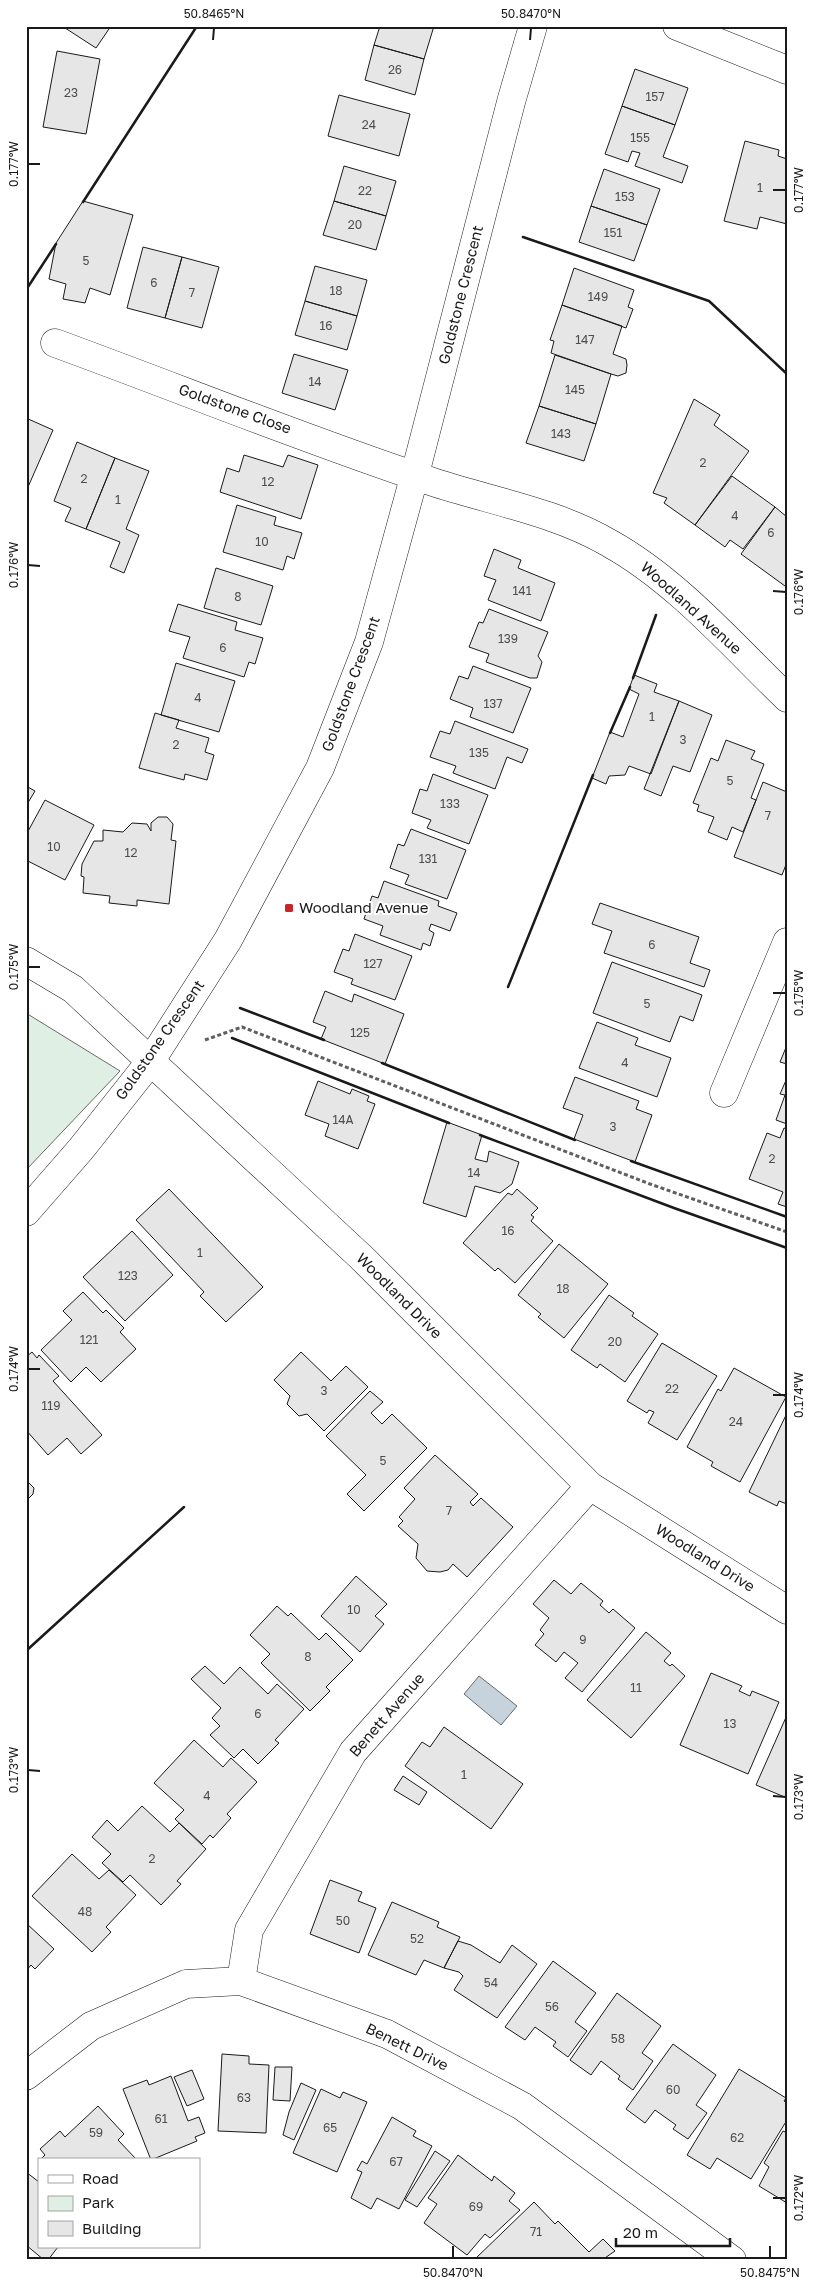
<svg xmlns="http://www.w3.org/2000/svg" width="813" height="2286" font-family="'Golos Text',sans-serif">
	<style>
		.green { fill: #e0efe3; stroke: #6a6a6a }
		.water { fill: #c6d2dc; stroke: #6a6a6a }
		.building { fill: #e6e6e6; stroke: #1a1a1a }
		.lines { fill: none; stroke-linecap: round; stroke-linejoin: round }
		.minor-casing { stroke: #1a1a1a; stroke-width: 29 }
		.path { stroke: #5f5f5f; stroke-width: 3; stroke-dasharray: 4 2.5; stroke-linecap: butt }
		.minor { stroke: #fff; stroke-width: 28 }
		.wall { stroke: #1a1a1a; stroke-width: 2.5 }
		.ticks { fill: none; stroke: #1a1a1a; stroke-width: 2 }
		.poi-dot { fill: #c62828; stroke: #fff; stroke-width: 2 }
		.labels { text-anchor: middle; stroke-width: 4; stroke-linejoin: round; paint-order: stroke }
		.number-label { font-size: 12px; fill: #4d4d4d }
		.street-label { font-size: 15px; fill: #1a1a1a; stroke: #fff }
		.poi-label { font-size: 15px; fill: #1a1a1a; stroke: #fff; text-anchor: start }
		.neatline { fill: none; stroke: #1a1a1a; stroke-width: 2 }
		.ticks-label { font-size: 12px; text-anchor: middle; fill: #1a1a1a }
	</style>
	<rect width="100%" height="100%" fill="#fff"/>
	<!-- green -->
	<path class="green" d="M26,1013L120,1071L26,1170Z"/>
	<!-- water -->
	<path class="water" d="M479,1676L517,1706L501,1725L464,1694Z"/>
	<!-- building -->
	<path class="building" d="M62,26H111L96,48Z
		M380,26H434L424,59L374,45Z
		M374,45L424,59L415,95L365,80Z
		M57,51L100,59L86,134L43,127Z
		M635,69L688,88L675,125L622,106Z
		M339,95L410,114L399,156L328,136Z
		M622,106L675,125L663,157L688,166L682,183L635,166L640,153L632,151L628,162L605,154Z
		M745,141L779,150L778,156L787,159V224L760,217L757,229L724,221Z
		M344,166L396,181L386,216L334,201Z
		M604,169L660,189L647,225L591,206Z
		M83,201L133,215L110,295L90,288L85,303L63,299L66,284L49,279L56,243Z
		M334,201L386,216L376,250L323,235Z
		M591,206L647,225L634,261L579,242Z
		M143,247L182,257L165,318L127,308Z
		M182,257L219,267L202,328L165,318Z
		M315,266L367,280L357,316L305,301Z
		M574,268L634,290L628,307L633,309L626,328L562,305Z
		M305,301L357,316L347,350L295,335Z
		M562,305L622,326L613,354L626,359L627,365L626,373L618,376L611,374L551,353L554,341L550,340Z
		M294,354L348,370L335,410L282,393Z
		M555,355L611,374L596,424L539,406Z
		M694,399L720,415L714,425L749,451L695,525L664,503L667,498L653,493Z
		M539,406L596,424L584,461L526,443Z
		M26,418L53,430L28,487H26Z
		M77,442L115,458L86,529L65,521L71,508L54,501Z
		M244,455L283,467L288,455L318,465L301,519L220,492L227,468L239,472Z
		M115,458L149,471L126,529L139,535L124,573L110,567L120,542L86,529Z
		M732,476L775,507L743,549L730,540L725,547L695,525Z
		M237,505L276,517L274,525L302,533L294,559L287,556L283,570L223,552Z
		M775,507L787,517V583L785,586L741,554Z
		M494,549L521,560L518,568L555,583L541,621L488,600L496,580L484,576Z
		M216,568L273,586L261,625L204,608Z
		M178,604L237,622L235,630L263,638L255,664L249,662L244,677L183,658L190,637L169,631Z
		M489,609L548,632L538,656L542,662L537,678H530L486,662L489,654L469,647L479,622L483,623Z
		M176,663L235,681L219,732L161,715Z
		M473,666L531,688L513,733L470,717L473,708L450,699L459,676L468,679Z
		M634,675L657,684L654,692L679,701L651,774L629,766L625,775L609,776L606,784L592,778L610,732L623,737L639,694L629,689Z
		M679,701L712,715L690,772L673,766L661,796L644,789Z
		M155,713L179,720L176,728L209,738L205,752L214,755L207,780L185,774L184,780L139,768Z
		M455,721L528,749L522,763L507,757L495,789L453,773L456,766L430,757L440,731L450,734Z
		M726,740L755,751L751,759L764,764L751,798L756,800L743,832L732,827L727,840L708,832L714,817L697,811L699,805L693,803L711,758L718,761Z
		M433,774L488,795L469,844L427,828L431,820L412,813L420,789L427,791Z
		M763,782L787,792V862L782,875L734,857Z
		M26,786L35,791L26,806Z
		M45,800L94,825L65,880L26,860V835Z
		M158,817H167L173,824L171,840L176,841L169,904L137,900V906L109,903L110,896L83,893L84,877L81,876L82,864L94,841H103V830L123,832L132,823L147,824L151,831V823Z
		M411,829L466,850L447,899L405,884L409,875L390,868L398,844L404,846Z
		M384,881L439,901L438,906L457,913L450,931L431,924L429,930L434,933L430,946L423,943L421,950L380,935L383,926L364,919L372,896L378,898Z
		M600,903L699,937L690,963L710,970L704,987L604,953L612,931L592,924Z
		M355,934L412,956L395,1000L351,984L353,979L334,972L343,949L349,951Z
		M612,962L702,995L693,1021L680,1016L670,1042L593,1013Z
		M325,991L352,1002L354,994L404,1014L385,1064L321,1039L326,1027L313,1022Z
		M597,1022L638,1038L635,1045L671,1058L657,1097L579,1068Z
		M787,1045V1064L780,1062Z
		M575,1077L639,1101L636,1109L652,1115L635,1162L574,1139L583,1115L563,1108Z
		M787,1078V1124L776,1120L785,1095L780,1094Z
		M318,1081L350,1094L352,1089L369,1096L367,1101L375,1104L358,1149L325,1136L329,1124L305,1115Z
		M447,1122L482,1135L475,1159L487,1162L489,1151L519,1162L512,1184L500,1193L475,1186L466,1217L423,1203Z
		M784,1128L787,1129V1207L778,1204L783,1192L749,1179L767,1133L780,1138Z
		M169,1189L263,1287L226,1322L200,1296L204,1292L136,1220Z
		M517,1189L538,1208L531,1215L534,1217L531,1221L553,1241L515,1283L498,1268L495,1271L463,1243L508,1193L512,1195Z
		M132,1231L173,1275L125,1321L83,1277Z
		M559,1244L608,1284L564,1338L538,1317L541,1314L518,1295Z
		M83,1292L103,1313L106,1310L124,1328L120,1332L136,1349L101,1382L86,1367L71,1382L41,1350L72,1320L63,1311Z
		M609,1295L634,1313L632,1316L658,1334L625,1382L600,1364L597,1368L571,1350Z
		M662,1343L717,1376L677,1440L648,1423L654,1412L649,1410L647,1413L627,1401Z
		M32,1352L37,1358L39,1355L59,1376L53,1381L102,1435L81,1454L67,1438L48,1455L26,1430V1357Z
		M301,1352L331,1381L346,1366L368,1387L324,1431L307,1414L299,1416L287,1404L290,1396L274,1380Z
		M734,1368L786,1397L740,1482L711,1466L713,1462L687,1447L718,1389L721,1391Z
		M370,1391L383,1402L371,1413L382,1424L392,1414L427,1448L364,1511L347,1494L366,1475L326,1436Z
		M787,1413V1504L779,1501L777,1506L749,1492Z
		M435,1455L478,1494L470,1502L473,1506L481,1498L513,1527L467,1577L453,1564L448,1570L440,1572L427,1571L416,1558L418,1544L398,1526L403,1521L399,1517L415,1499L404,1488Z
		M26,1480L34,1488L33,1494L26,1501Z
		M356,1576L387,1604L375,1616L384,1624L360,1652L321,1616Z
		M554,1580L571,1594L581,1583L603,1601L600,1605L609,1613L613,1609L635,1628L582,1692L565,1678L578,1663L564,1652L556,1662L535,1645L544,1634L540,1630L549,1618L533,1604Z
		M277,1606L288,1616L291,1613L319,1640L326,1633L353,1660L326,1687L330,1691L310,1711L261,1663L270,1654L250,1635Z
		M646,1632L671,1653L664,1661L670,1666L672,1664L685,1676L631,1738L587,1700Z
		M205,1666L224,1684L240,1667L268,1694L277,1684L304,1709L275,1740L279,1743L258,1764L243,1749L234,1758L210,1735L220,1726L212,1718L221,1708L191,1679Z
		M711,1673L742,1686L739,1691L750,1696L752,1691L779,1702L748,1774L680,1745Z
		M787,1715V1798L756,1785Z
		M444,1727L523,1784L491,1829L405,1766L422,1742L430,1747Z
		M194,1740L223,1767L231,1758L257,1782L227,1814L231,1818L213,1838L210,1835L202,1844L175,1819L184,1810L154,1783Z
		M403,1776L427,1792L419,1805L394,1790Z
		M142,1806L170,1832L179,1823L206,1849L177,1881L181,1884L161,1905L130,1875L123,1882L102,1863L111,1854L92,1837L107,1820L118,1831Z
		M72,1854L99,1879L109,1870L136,1895L106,1927L111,1932L92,1952L32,1896Z
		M330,1880L362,1892L358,1901L376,1908L359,1953L310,1934Z
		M392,1902L439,1922L437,1927L460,1937L444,1968L424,1960L416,1975L368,1955Z
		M26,1923L54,1949L35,1969L31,1965L26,1971Z
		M458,1941L471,1945L500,1963L512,1945L537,1964L497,2018L454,1990L463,1976L459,1972L444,1968Z
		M553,1961L596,1993L575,2022L587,2031L568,2057L553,2046L556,2042L535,2027L525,2040L505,2027Z
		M617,1993L661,2026L642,2053L653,2061L633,2090L618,2079L620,2076L601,2061L591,2075L570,2060Z
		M673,2044L716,2075L696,2105L707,2113L688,2139L673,2129L676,2125L655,2110L645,2123L626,2109Z
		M222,2054L249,2056V2064L269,2065L266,2133L218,2131Z
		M275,2067H292L290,2101L273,2100Z
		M739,2069L786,2098L784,2101L787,2103V2120L751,2179L717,2158L710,2169L687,2155Z
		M192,2070L204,2099L187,2106L174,2077Z
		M171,2076L188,2121L199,2117L205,2133L195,2137L197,2141L151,2160L123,2089L147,2080L149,2085Z
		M301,2083L316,2090L294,2140L283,2135L289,2112Z
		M321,2089L340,2098L343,2092L367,2102L337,2172L293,2153Z
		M98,2106L124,2134L118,2140L137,2160H40L45,2155L40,2149L60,2131L65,2137Z
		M392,2117L416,2131L413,2136L432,2146L399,2209L377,2198L371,2209L351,2198L362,2172L357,2170L362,2161L367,2164Z
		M783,2131L787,2133V2203L759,2186L769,2167L764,2163Z
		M435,2151L450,2161L417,2207L405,2200Z
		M458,2155L492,2181L494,2176L515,2193L509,2201L520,2210L490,2238L485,2234L467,2255L424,2223L437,2204L428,2198Z
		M26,2172L39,2182V2247H58L48,2260H44L26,2245Z
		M534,2202L555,2224L558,2221L589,2252L603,2239L615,2251L602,2260H474Z"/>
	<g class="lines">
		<defs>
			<path id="minor" d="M677,26L787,70
				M55,343C181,389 306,440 433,482C491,501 556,512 609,543C676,580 732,645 787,698
				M26,961L73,989L362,1258L590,1486L787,1610
				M724,1093L787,942
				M26,1212L81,1149L150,1062L228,940L320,768L369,642L415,474L511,102L533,26
				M241,1981L249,1930L353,1752L590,1486
				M26,2076L91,2026L186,1984L241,1981L387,2034L522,2106L732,2260"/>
		</defs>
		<!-- minor casing -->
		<use href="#minor" class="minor-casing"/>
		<!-- path -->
		<path class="path" d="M205,1040L242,1027L650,1184L787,1232"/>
		<!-- minor -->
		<use href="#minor" class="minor"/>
		<!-- wall -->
		<path class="wall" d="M83,202L197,26
			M523,237L709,301L787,374
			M26,290L56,244
			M633,678L656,615
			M610,733L630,687
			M508,987L593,775
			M240,1008L324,1040
			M232,1038L449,1123
			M382,1063L575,1140
			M480,1135L674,1208L787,1248
			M631,1161L787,1217
			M26,1651L184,1507"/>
	</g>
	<!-- ticks -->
	<path class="ticks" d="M213,40L214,28M530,40L531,28M28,164H40M773,190H786M28,565L40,566M773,591L786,592M28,967H40M773,993H786M28,1369H40M773,1395H786M28,1770L40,1771M773,1796L786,1797M773,2198H786M453,2258V2246M770,2258V2246"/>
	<!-- markers -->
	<rect class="poi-dot" x="284" y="903" width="10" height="10" rx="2.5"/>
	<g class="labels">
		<!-- number labels -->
		<g class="number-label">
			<text x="395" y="74">26</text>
			<text x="71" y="97">23</text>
			<text x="655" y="101">157</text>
			<text x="369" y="129">24</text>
			<text x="640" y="142">155</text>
			<text x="760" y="192">1</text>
			<text x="365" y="195">22</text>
			<text x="625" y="201">153</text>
			<text x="355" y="229">20</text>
			<text x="613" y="237">151</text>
			<text x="86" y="265">5</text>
			<text x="154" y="287">6</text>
			<text x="336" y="295">18</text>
			<text x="192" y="297">7</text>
			<text x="598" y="301">149</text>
			<text x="326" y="330">16</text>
			<text x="585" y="344">147</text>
			<text x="315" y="386">14</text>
			<text x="575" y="394">145</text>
			<text x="561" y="438">143</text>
			<text x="703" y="467">2</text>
			<text x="84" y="483">2</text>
			<text x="268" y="486">12</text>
			<text x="118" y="504">1</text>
			<text x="735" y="520">4</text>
			<text x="771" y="537">6</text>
			<text x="262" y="546">10</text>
			<text x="522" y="595">141</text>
			<text x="238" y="601">8</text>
			<text x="508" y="643">139</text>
			<text x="223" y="652">6</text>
			<text x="198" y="702">4</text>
			<text x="493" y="708">137</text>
			<text x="652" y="721">1</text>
			<text x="683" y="744">3</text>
			<text x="176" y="749">2</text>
			<text x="479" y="757">135</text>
			<text x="730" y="785">5</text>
			<text x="450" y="808">133</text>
			<text x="768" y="820">7</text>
			<text x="54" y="851">10</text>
			<text x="131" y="857">12</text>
			<text x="428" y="863">131</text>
			<text x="652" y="949">6</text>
			<text x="373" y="968">127</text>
			<text x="647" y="1008">5</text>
			<text x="360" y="1037">125</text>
			<text x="625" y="1067">4</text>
			<text x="343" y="1124">14A</text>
			<text x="613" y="1131">3</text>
			<text x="772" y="1163">2</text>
			<text x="474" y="1177">14</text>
			<text x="508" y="1235">16</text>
			<text x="200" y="1257">1</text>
			<text x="128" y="1280">123</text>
			<text x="563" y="1293">18</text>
			<text x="89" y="1344">121</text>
			<text x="615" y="1346">20</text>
			<text x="672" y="1393">22</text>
			<text x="324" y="1395">3</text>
			<text x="51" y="1410">119</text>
			<text x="736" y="1426">24</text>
			<text x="383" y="1465">5</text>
			<text x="449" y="1515">7</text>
			<text x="354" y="1614">10</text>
			<text x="583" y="1644">9</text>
			<text x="308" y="1661">8</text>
			<text x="636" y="1692">11</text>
			<text x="258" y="1718">6</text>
			<text x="730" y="1728">13</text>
			<text x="464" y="1779">1</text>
			<text x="207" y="1800">4</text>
			<text x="152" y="1863">2</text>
			<text x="85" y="1916">48</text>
			<text x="343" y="1925">50</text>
			<text x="417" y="1943">52</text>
			<text x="491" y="1987">54</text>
			<text x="552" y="2011">56</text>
			<text x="618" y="2043">58</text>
			<text x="673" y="2094">60</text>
			<text x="244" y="2102">63</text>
			<text x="161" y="2123">61</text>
			<text x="330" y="2132">65</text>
			<text x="96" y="2137">59</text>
			<text x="737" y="2142">62</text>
			<text x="396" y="2166">67</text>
			<text x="476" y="2211">69</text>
			<text x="536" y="2236">71</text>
		</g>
		<!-- street labels -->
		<g class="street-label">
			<text transform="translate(461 295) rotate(-76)" y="5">Goldstone Crescent</text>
			<text transform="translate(235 409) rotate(20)" y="5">Goldstone Close</text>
			<text transform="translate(691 608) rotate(42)" y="5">Woodland Avenue</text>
			<text transform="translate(351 684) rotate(-70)" y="5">Goldstone Crescent</text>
			<text transform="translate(160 1040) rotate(-55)" y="5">Goldstone Crescent</text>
			<text transform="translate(399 1296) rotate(45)" y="5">Woodland Drive</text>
			<text transform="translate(705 1558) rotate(32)" y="5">Woodland Drive</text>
			<text transform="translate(387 1715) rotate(-49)" y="5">Benett Avenue</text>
			<text transform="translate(407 2047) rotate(26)" y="5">Benett Drive</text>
		</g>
		<!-- poi labels -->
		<g class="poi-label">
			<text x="299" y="913">Woodland Avenue</text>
		</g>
	</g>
	<!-- border -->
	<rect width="813" height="2286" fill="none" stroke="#ffffff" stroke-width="55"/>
	<!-- legend -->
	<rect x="38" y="2158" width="162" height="90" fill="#ffffff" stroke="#a3a3a3"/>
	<rect x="48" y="2175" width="25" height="8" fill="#ffffff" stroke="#a3a3a3"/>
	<text x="82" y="2184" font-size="15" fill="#1a1a1a">Road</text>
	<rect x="48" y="2196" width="25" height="15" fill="#e0efe3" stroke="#a3a3a3"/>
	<text x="82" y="2208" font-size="15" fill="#1a1a1a">Park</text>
	<rect x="48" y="2221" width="25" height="15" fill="#e6e6e6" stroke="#a3a3a3"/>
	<text x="82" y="2234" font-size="15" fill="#1a1a1a">Building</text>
	<!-- scale -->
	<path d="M616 2238v8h114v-8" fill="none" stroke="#1a1a1a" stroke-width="2.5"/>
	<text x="623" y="2238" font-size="15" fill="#1a1a1a" stroke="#ffffff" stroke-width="4" paint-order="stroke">20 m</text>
	<rect x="28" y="28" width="758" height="2230" class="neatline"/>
	<g class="ticks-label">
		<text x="214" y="18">50.8465°N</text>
		<text x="531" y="18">50.8470°N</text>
		<text transform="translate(14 164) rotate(-90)" y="4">0.177°W</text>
		<text transform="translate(799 190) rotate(-90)" y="4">0.177°W</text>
		<text transform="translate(14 565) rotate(-90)" y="4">0.176°W</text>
		<text transform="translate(799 592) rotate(-90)" y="4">0.176°W</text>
		<text transform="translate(14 967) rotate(-90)" y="4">0.175°W</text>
		<text transform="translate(799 993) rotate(-90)" y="4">0.175°W</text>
		<text transform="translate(14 1369) rotate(-90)" y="4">0.174°W</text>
		<text transform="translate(799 1395) rotate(-90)" y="4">0.174°W</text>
		<text transform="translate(14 1770) rotate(-90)" y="4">0.173°W</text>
		<text transform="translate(799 1797) rotate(-90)" y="4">0.173°W</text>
		<text transform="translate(799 2198) rotate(-90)" y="4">0.172°W</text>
		<text x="453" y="2277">50.8470°N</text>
		<text x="770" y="2277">50.8475°N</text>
	</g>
</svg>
